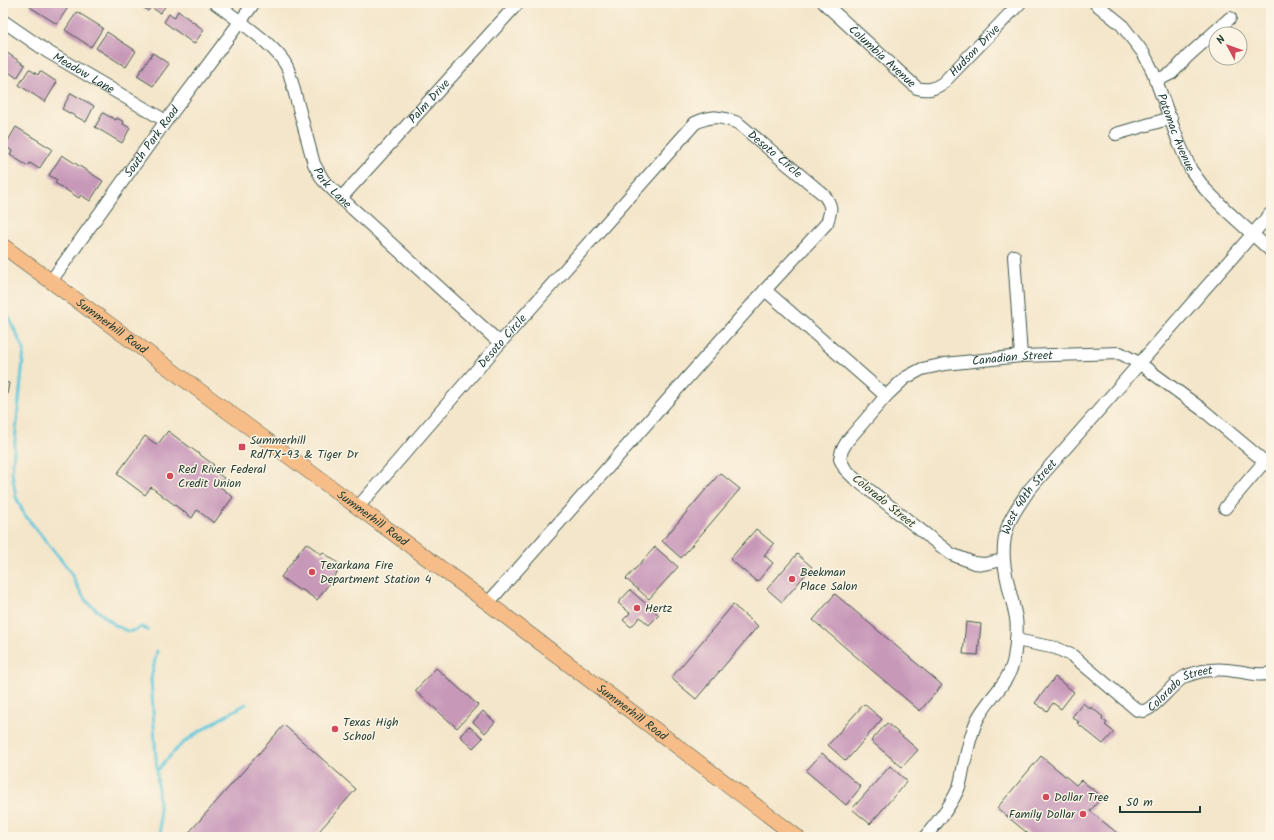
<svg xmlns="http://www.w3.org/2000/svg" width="1274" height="840" font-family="Kalam,sans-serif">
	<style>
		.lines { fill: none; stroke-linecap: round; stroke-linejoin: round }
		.stream { stroke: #5fc7dc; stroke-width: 3 }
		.building { fill: #c898b9 }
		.minor-casing { stroke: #3f564b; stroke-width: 14 }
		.major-casing { stroke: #3f564b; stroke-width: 16 }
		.minor { stroke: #fff; stroke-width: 12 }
		.major { stroke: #f7bd88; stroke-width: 15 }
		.poi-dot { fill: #d1495b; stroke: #fcf5e5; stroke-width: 1.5 }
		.labels { text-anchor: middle; stroke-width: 3; stroke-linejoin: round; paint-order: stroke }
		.street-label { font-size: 12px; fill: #1f3d34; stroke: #fcf5e5 }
		.poi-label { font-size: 12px; fill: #1f3d34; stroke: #fcf5e5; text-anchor: start }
	</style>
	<rect width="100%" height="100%" fill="#fcf5e5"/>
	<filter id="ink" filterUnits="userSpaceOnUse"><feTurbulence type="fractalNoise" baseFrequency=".025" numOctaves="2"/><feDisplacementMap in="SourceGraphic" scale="8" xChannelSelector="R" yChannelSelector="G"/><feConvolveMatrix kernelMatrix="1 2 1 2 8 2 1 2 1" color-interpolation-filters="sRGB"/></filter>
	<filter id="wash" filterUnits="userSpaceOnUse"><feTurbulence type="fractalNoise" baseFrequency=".012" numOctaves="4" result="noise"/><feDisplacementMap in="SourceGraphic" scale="16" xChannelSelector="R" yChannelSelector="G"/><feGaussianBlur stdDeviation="0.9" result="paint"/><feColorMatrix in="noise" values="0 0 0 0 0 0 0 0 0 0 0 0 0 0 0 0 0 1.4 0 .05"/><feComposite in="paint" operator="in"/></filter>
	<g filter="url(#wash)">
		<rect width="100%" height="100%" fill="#f4e6cb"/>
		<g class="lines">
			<!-- stream -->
			<path class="stream" d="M3,305L24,350L12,472L16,497L24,514L70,571L78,588L86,601L115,625L127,631H133L141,627L148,630
				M157,651L151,679L161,837
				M157,771C165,761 173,752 182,744C202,728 224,717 246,704"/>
		</g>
		<g id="blocks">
			<!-- building -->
			<path class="building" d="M33,3H71L57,24L30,7Z
				M137,3H168L160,13L151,7L148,11Z
				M178,11L204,30L194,44L164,22L169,14L174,18Z
				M77,12L103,28L91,47L65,30Z
				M107,32L136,51L126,67L96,48Z
				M3,50L25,65L17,78L3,68Z
				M153,53L169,64L153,86L137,76Z
				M29,69L38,75L40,71L57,82L45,102L19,85Z
				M71,93L94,106L86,122L62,109Z
				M103,113L116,120L117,118L124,122L123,124L130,128L122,143L95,127Z
				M16,127L52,149L39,169L30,163L28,166L10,155L12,151L5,146Z
				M62,155L103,181L90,201L81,195L79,198L55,183L57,180L49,175Z
				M3,382L9,383L4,411H3Z
				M168,431L214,465L211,469L224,478L218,485L233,497L214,523L197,510L192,518L151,487L145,495L117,474L145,436L157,445Z
				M720,473L740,489L681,558L662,541Z
				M756,529L774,544L764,555L773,563L757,582L730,559Z
				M306,543L321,554L323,552L342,566L317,600L301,589L300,591L281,577Z
				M655,547L678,567L649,599L626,579Z
				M797,554L812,567L782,602L767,589Z
				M630,590L659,615L649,625L640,617L631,627L623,620L630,613L618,603Z
				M835,594L942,685L920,711L813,620Z
				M733,605L758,626L696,699L671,678Z
				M966,622L981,624L978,655L963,654Z
				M436,668L478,705L457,728L415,691Z
				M1055,677L1074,692L1061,709L1053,703L1047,711L1035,703Z
				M1083,703L1090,709L1091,707L1103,717L1102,719L1107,723L1105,725L1114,732L1103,744L1077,723L1079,722L1072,717Z
				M864,704L882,719L846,761L828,745Z
				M483,711L495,722L485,733L473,722Z
				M887,723L918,750L902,767L871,741Z
				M284,725L356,789L314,837H185Z
				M469,726L483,738L473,748L460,736Z
				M822,753L861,787L846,805L806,771Z
				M1041,756L1076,785L1081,780L1102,797L1090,811L1122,837H1032L997,808Z
				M890,766L907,781L870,824L852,809Z"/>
		</g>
	</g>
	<g filter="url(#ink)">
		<use href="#blocks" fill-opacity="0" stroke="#3f564b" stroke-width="1"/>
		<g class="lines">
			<defs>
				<g id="minor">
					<path id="s1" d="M215,3C235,18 277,46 287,67C289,71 290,75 291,79L314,164L323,180L341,198L500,343"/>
					<path id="s2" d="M824,3L917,88C928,91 934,89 943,83L1020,3"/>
					<path id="s3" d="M1095,3L1121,24L1144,54L1153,72L1179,143L1191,170L1205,189L1228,212L1271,251"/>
					<path id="s4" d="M3,21L48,52L166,121"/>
					<path d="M1155,80L1164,77L1172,73L1188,56L1230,18"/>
					<path d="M1116,134L1171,118"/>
					<path id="s5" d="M341,198L518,3"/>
					<path d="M1014,256L1021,356"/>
					<path id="s6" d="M51,281L166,121L254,3"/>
					<path d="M765,290L886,396"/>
					<path id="s7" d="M358,507L500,343L695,123C713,115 719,116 738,123L824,195C833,207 831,210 827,223L765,290L488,603"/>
					<path d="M1225,508L1265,461"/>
					<path id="s8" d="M1003,560L984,564L974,563L951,554L854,478L845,469L840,459L842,450L848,440L886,396L905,378L922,369L945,364L1021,356L1120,353L1139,363L1203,410L1271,467"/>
					<path id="s9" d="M1016,640L1056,648L1073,656L1137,710C1139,710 1141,711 1143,711C1154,710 1173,682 1186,676C1201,670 1219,668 1235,671C1247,672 1259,677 1271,673"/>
					<path id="s10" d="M925,837C938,821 951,806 959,787C961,781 962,775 963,769C967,752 970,735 977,720C988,698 1010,683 1014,658C1016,645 1018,631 1016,618C1010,586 996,557 1009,523C1014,511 1022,501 1029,490L1271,213"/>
				</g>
				<g id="major">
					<path id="s11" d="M3,246L488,603L797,837"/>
				</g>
			</defs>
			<!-- minor casing -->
			<use href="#minor" class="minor-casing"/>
			<!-- major casing -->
			<use href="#major" class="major-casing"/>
			<!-- minor -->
			<use href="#minor" class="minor"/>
			<!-- major -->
			<use href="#major" class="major"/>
		</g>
	</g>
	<!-- markers -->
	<g class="poi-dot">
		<rect x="238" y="443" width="8" height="8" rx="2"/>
		<circle cx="170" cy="476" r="4"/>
		<circle cx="312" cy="572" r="4"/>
		<circle cx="792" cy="579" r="4"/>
		<circle cx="637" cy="608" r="4"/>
		<circle cx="335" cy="729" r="4"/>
		<circle cx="1046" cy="797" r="4"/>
		<circle cx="1083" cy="814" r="4"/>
	</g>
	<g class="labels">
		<!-- street labels -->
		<g class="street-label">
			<text dy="4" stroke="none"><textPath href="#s2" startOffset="199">Hudson Drive</textPath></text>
			<text dy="4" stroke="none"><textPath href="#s2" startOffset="79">Columbia Avenue</textPath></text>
			<text dy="4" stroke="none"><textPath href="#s4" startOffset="96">Meadow Lane</textPath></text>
			<text dy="4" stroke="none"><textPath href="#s5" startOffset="131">Palm Drive</textPath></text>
			<text dy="4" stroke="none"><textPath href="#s3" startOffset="156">Potomac Avenue</textPath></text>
			<text dy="4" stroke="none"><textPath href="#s6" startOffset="172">South Park Road</textPath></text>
			<text dy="4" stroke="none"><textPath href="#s7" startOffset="604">Desoto Circle</textPath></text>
			<text dy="4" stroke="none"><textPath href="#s1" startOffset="228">Park Lane</textPath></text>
			<text dy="4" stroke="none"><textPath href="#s11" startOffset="135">Summerhill Road</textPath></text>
			<text dy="4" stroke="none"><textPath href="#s7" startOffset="220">Desoto Circle</textPath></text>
			<text dy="4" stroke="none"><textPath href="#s8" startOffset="417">Canadian Street</textPath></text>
			<text dy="4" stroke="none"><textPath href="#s10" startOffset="373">West 40th Street</textPath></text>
			<text transform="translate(884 501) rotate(39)" y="4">Colorado Street</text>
			<text dy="4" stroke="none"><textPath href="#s11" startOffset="459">Summerhill Road</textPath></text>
			<text dy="4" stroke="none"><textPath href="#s9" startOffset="194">Colorado Street</textPath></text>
			<text dy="4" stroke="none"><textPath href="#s11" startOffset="783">Summerhill Road</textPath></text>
		</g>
		<!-- poi labels -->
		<g class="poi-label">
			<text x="250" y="444">Summerhill<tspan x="250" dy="14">Rd/TX-93 &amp; Tiger Dr</tspan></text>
			<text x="178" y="473">Red River Federal<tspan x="178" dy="14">Credit Union</tspan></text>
			<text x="320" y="569">Texarkana Fire<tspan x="320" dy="14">Department Station 4</tspan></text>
			<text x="800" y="576">Beekman<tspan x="800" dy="14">Place Salon</tspan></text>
			<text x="645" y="612">Hertz</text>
			<text x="343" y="726">Texas High<tspan x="343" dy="14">School</tspan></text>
			<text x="1054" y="801">Dollar Tree</text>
			<text x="1075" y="818" text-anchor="end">Family Dollar</text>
		</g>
	</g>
	<!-- margin -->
	<rect width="1274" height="840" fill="none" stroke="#fcf5e5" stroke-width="16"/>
	<!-- north arrow -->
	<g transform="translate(1228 46) rotate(311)"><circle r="19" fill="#fcf5e5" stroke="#a4ab9e"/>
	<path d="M0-3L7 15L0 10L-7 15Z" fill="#d1495b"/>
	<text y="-6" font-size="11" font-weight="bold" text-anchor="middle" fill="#1f3d34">N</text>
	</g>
	<!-- scale -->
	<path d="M1120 806v6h80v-6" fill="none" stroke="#1f3d34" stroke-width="2"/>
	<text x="1126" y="806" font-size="12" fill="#1f3d34" stroke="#fcf5e5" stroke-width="3" paint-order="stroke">50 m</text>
</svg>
